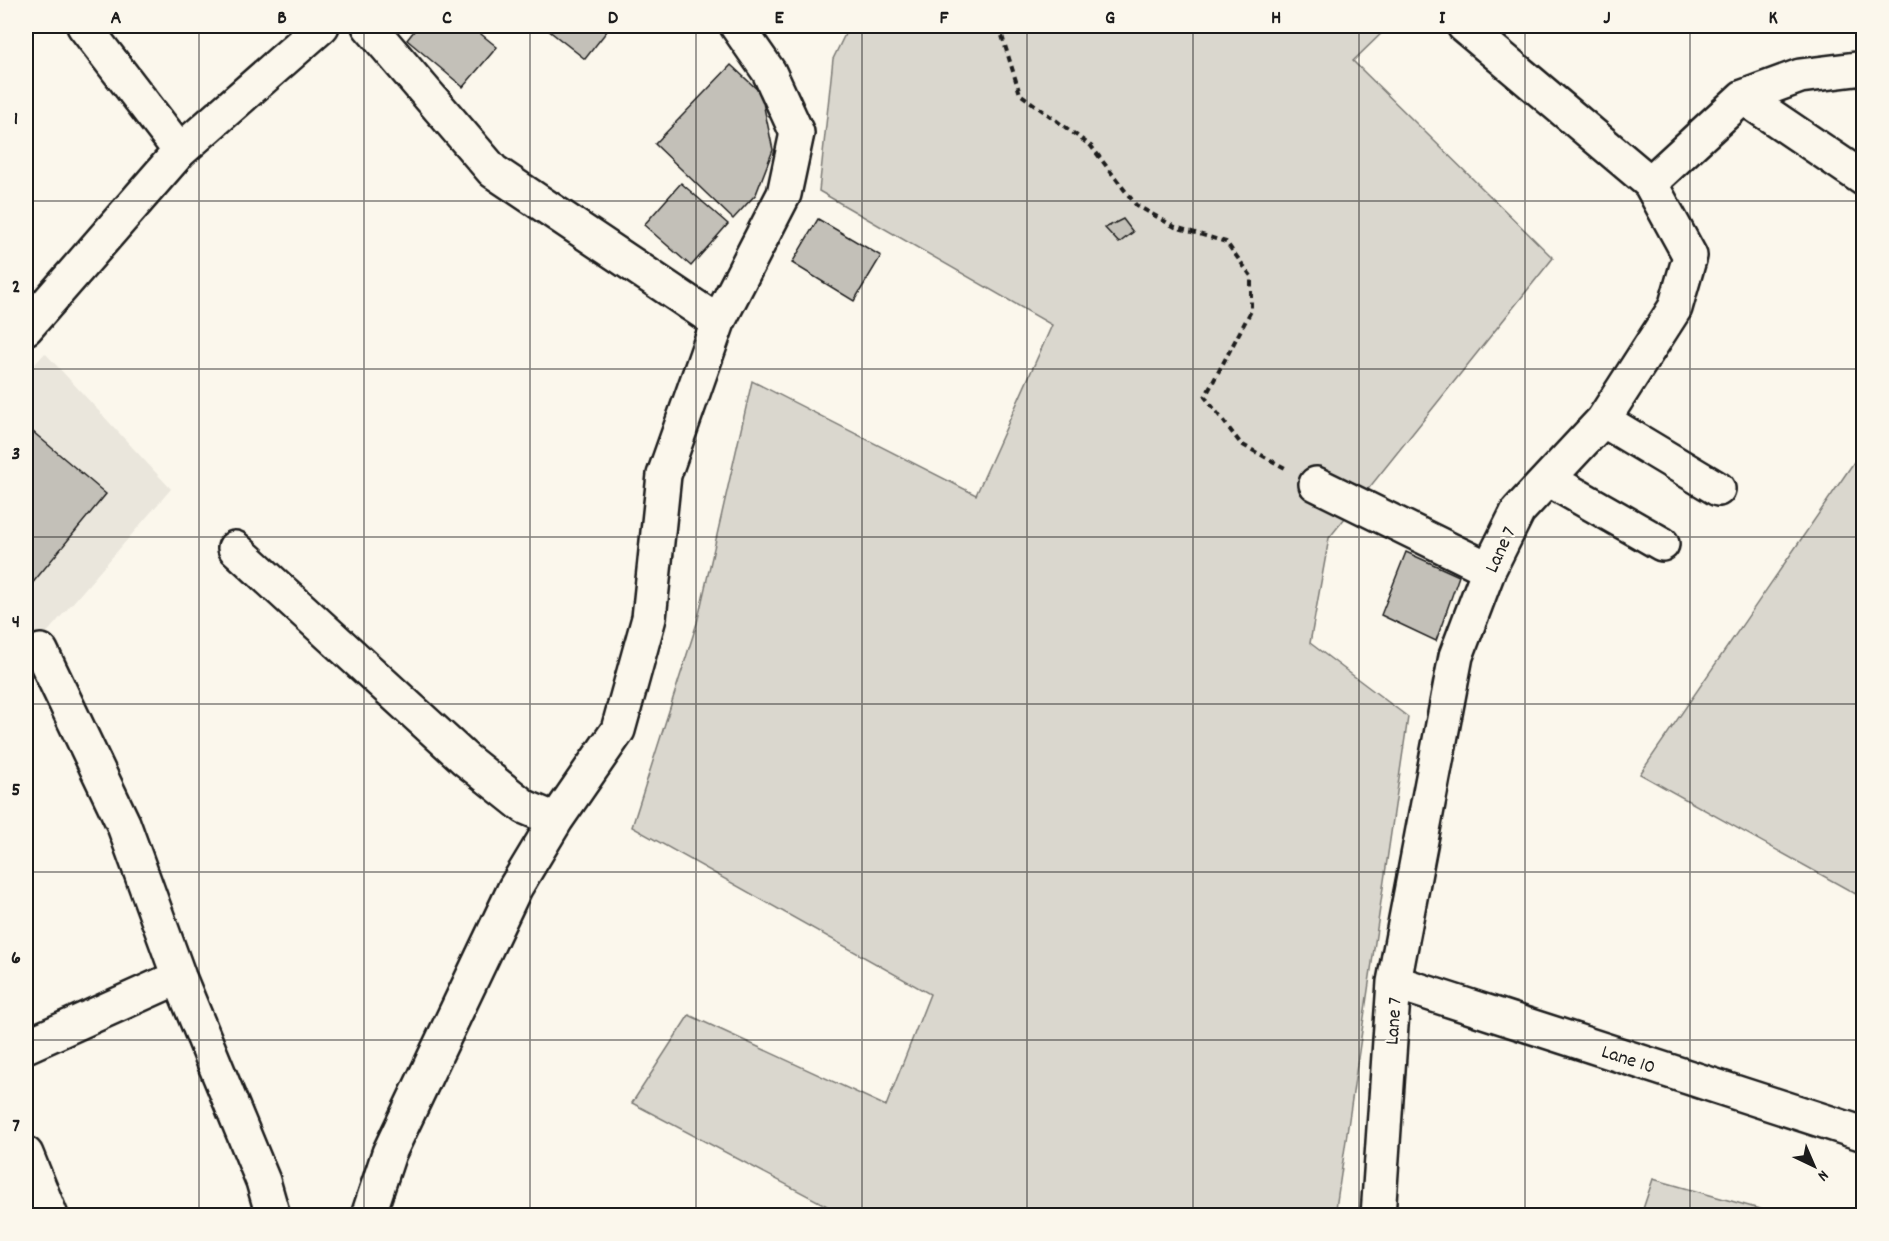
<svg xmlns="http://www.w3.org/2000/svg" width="1889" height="1241" font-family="Dekko,sans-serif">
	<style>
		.built { fill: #eae6dc }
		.green { fill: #dad7ce; stroke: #7b7a75; stroke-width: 1.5 }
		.building { fill: #c3c0b8; stroke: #1c1c1c; stroke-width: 1.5 }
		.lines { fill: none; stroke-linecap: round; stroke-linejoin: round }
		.minor-casing { stroke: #1c1c1c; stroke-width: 38 }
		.tertiary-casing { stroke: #1c1c1c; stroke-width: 38 }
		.path { stroke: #1c1c1c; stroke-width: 4; stroke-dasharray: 6 4.5; stroke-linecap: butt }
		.minor { stroke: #fbf7ec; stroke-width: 33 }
		.tertiary { stroke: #fbf7ec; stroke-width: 33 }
		.grid { fill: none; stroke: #1c1c1c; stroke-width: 1.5; stroke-opacity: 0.55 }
		.labels { text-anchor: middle; stroke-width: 4.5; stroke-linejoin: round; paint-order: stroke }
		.street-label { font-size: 20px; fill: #1c1c1c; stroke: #fbf7ec }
		.neatline { fill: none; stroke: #1c1c1c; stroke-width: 2 }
		.grid-label { font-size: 20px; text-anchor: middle; font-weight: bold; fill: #1c1c1c }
	</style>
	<rect width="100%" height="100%" fill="#fbf7ec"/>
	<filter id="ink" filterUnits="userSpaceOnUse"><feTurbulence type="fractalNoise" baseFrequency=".0167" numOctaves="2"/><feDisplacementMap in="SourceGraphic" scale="12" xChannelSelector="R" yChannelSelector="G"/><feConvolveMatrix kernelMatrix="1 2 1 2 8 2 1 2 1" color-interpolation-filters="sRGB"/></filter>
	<g filter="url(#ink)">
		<!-- built -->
		<path class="built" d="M45,353L171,489L26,657V374Z"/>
		<!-- green -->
		<path class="green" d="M849,26H1389L1353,61L1553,258L1329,538L1310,643L1408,717L1335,1215H844L632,1103L689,1015L886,1106L930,994L632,827L697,623L752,381L976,495L1052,325L819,191L833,59Z
			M1863,449V898L1640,774Z
			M1653,1179L1781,1215H1641Z"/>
		<!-- building -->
		<path class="building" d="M418,26H471L497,47L463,87L407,40Z
			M543,26H611L585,59Z
			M731,65L761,93L773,150L756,194L733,219L655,144Z
			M681,183L728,224L691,266L644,225Z
			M818,219L881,256L854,301L792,263Z
			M1123,219L1133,232L1119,243L1105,228Z
			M26,426L106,494L26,591Z
			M1406,552L1459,576L1436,641L1381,615Z"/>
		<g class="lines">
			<defs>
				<path id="minor" d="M84,26L180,151
					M369,26L493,171L718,322
					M1743,97L1864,179
					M1650,183L1743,97L1800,76L1864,68
					M26,328L180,151L322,26
					M1603,420L1718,489
					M1548,479L1662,544
					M1316,484L1489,569
					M235,548L465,759L525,807L556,820
					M41,651L123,823L179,977L263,1181L273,1216
					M1394,982L1864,1134
					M26,1046L179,977
					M368,1216L389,1153L515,888L556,820L618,730L649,618L664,475L718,322L784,194L797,133L769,72L737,26
					M1378,1216L1394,982L1456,656L1489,569L1518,511L1603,420L1675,308L1690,256L1650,183L1464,26"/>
				<path id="tertiary" d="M26,1154L51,1216"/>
			</defs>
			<!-- minor casing -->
			<use href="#minor" class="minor-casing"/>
			<!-- tertiary casing -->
			<use href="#tertiary" class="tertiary-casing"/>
			<!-- path -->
			<path class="path" d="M999,26L1020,94L1091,146L1136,205L1175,227L1226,242L1251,276V311L1205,397L1241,444L1287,469"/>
			<!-- minor -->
			<use href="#minor" class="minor"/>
			<!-- tertiary -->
			<use href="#tertiary" class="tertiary"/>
		</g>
	</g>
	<!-- grid -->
	<path class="grid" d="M199,26V1216M364,26V1216M530,26V1216M696,26V1216M862,26V1216M1027,26V1216M1193,26V1216M1359,26V1216M1525,26V1216M1690,26V1216M26,201H1864M26,369H1864M26,537H1864M26,704H1864M26,872H1864M26,1040H1864"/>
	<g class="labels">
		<!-- street labels -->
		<g class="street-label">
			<text transform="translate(1499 549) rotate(-65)" y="7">Lane 7</text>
			<text transform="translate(1392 1021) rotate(-86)" y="7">Lane 7</text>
			<text transform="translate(1629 1058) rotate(18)" y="7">Lane 10</text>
		</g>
	</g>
	<!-- margin -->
	<rect width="1889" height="1241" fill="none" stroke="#fbf7ec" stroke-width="66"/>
	<!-- north arrow -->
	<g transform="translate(1814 1166) rotate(136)" stroke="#fbf7ec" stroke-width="4.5" paint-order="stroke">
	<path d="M0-4.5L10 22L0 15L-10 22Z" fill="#1c1c1c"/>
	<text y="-9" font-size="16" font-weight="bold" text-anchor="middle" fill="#1c1c1c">N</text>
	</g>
	<rect x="33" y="33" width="1823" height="1175" class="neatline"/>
	<g class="grid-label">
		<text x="116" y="23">A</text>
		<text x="282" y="23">B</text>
		<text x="447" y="23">C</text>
		<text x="613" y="23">D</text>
		<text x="779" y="23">E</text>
		<text x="944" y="23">F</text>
		<text x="1110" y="23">G</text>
		<text x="1276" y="23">H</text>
		<text x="1442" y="23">I</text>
		<text x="1607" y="23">J</text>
		<text x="1773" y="23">K</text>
		<text x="16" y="124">1</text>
		<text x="16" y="292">2</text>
		<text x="16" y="459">3</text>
		<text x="16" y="627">4</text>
		<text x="16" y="795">5</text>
		<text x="16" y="963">6</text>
		<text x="16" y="1131">7</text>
	</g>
</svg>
